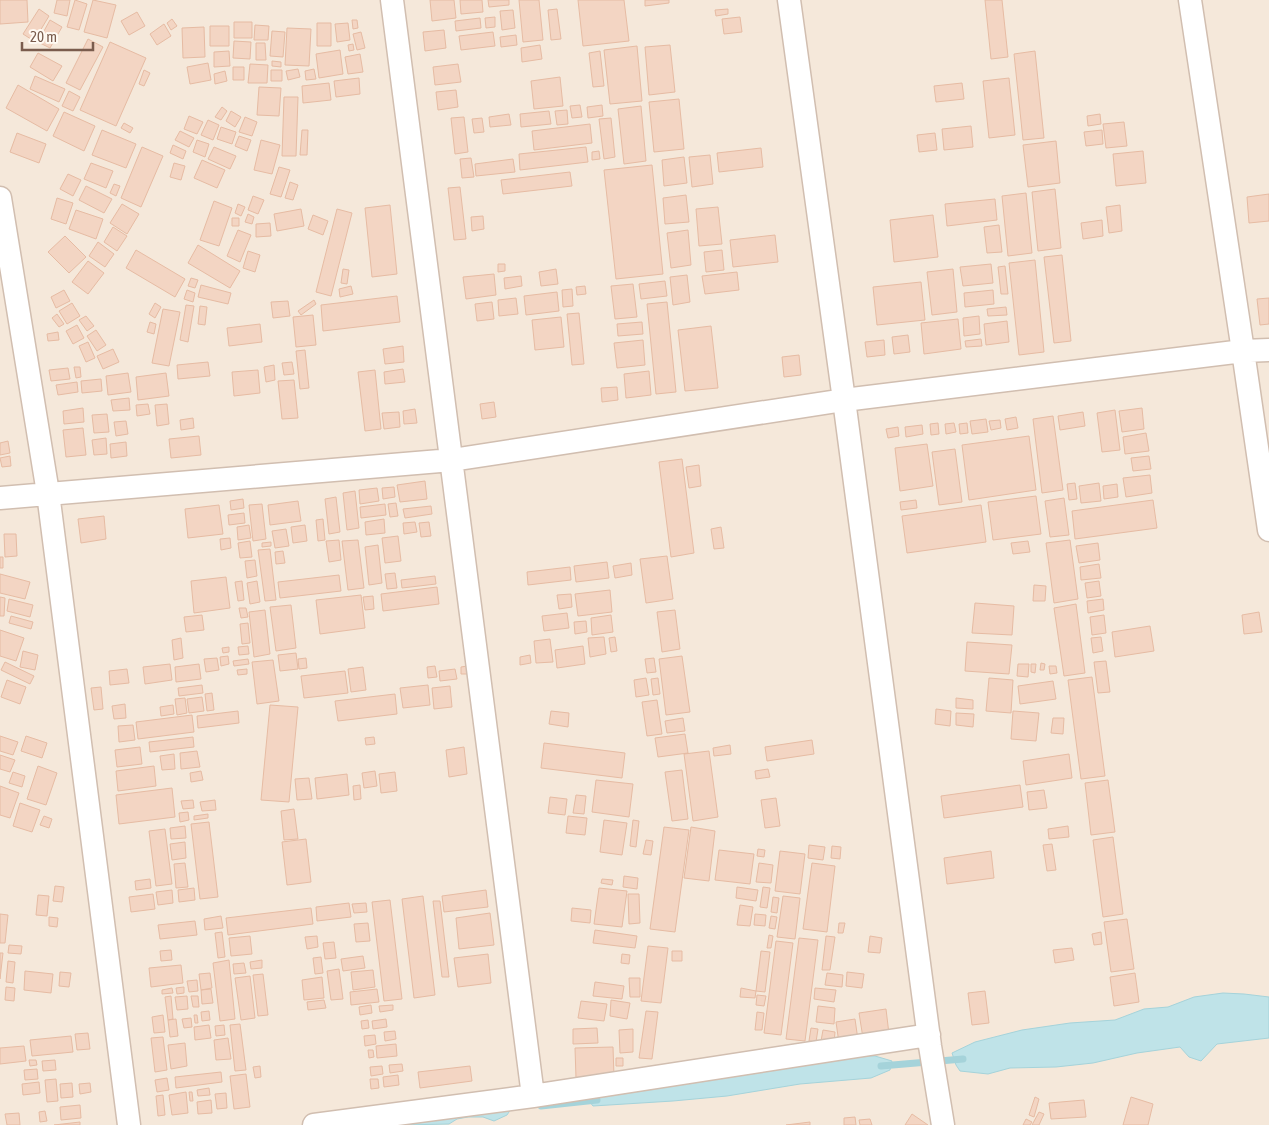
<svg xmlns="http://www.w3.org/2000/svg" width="1269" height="1125" font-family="'Asap Condensed',sans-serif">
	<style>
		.residential { fill: #f5e8da }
		.water { fill: #bfe3e8; stroke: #a5d3da }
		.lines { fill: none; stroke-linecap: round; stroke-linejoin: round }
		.stream { stroke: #a5d3da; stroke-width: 7 }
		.building { fill: #f3d5c3; stroke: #e6bba3 }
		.street-casing { stroke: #d1beb0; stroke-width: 25 }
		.street { stroke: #fff; stroke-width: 22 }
	</style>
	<rect width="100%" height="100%" fill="#fdf6ec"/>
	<!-- residential -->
	<path class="residential" d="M0,0H1269V1125H0Z"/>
	<!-- water -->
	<path class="water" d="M1223,993L1244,994L1269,997V1038L1217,1044L1201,1061L1189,1057L1180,1047L1137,1053L1093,1063L1056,1067L1010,1068L988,1074L960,1071L956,1065L952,1053L975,1042L1022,1030L1070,1023L1115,1020L1144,1009L1168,1007L1194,997Z
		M852,1055L875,1056L892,1061L890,1070L871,1078L800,1084L727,1096L673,1101L593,1106L585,1096L820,1063Z
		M511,1109L507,1115L494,1121L483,1117H468L457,1119L449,1124L401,1125L397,1122Z"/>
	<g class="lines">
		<!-- stream -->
		<path class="stream" d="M881,1066L963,1059
			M541,1106L597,1100"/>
	</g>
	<!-- building -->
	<path class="building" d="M0,0H27L28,22L0,24Z
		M57,0H70L67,16L54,13Z
		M75,0L87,4L79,30L67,27Z
		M93,0L116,5L107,38L84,32Z
		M430,0H454L456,18L432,21Z
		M460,0H482L483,12L461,14Z
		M488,0H509V5L489,7Z
		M519,0H539L543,40L523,42Z
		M578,0H624L629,41L583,46Z
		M645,0H669V3L645,6Z
		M985,0H1002L1008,57L991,59Z
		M39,9L49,16L34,41L23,34Z
		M557,9L561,39L551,40L548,10Z
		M728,9V14L716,16L715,10Z
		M513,10L515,28L502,30L500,11Z
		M137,12L145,26L129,35L121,21Z
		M495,17V27L486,28L485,18Z
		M740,17L742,32L724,34L722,19Z
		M480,18L481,28L456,31L455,21Z
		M172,19L177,26L171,30L167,23Z
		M50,20L62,27L50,48L38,42Z
		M352,20H357L358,28L353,29Z
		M234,22H252V38H234Z
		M317,23H331V46H317Z
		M348,23L350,40L337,42L335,24Z
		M164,24L171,36L157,45L150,34Z
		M255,25L269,26L268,40H254Z
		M210,26H229V46H210Z
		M204,27L205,57L183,58L182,28Z
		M287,28L311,29L309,66L285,65Z
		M444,30L446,48L425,51L423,32Z
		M272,31L285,32L283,57L270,56Z
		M361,32L365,48L357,50L353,34Z
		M493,32L495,46L461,50L459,36Z
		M516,35L517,45L501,47L500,37Z
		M88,39L103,47L80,90L66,83Z
		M234,41L251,42L250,59L233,58Z
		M110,42L146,58L116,126L80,110Z
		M256,43H265L266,60H256Z
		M353,44L354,50L349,51L348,45Z
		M540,45L542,59L522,62L521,48Z
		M670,45L675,92L649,95L645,47Z
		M637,46L642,101L610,104L604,50Z
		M340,50L343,74L319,78L316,54Z
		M229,51L230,66L214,67V52Z
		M600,51L604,86L593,87L589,53Z
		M1035,51L1044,138L1023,140L1014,54Z
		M38,53L62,66L53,81L30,67Z
		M360,54L363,72L348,74L345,57Z
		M272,61L281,62V67L272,66Z
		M208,63L211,80L190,84L187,67Z
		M250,64L268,65L267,83H248Z
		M458,64L461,82L435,85L433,67Z
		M233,67H244V80H233Z
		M298,69L300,77L288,80L286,71Z
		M314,69L316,79L306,80L305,71Z
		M144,70L150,73L144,86L139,84Z
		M271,70H282V81H271Z
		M225,71L227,81L215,84L214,74Z
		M35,76L65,89L59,102L30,89Z
		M560,77L563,106L534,109L531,81Z
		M359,78L360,94L336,97L334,81Z
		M1009,78L1015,135L989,138L983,81Z
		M329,83L331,100L303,103L302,86Z
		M962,83L964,99L936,102L934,86Z
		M18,85L59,109L47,131L6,108Z
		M259,87L281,88L279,116L257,115Z
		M456,90L458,107L438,110L436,92Z
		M69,91L80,97L73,111L62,106Z
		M284,97H298L296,156H282Z
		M679,99L684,149L654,152L649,102Z
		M580,105L582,117L572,118L570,106Z
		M602,105L603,116L588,118L587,107Z
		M641,106L646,161L624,164L618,109Z
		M222,107L227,111L221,120L215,117Z
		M567,110L568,124L557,125L555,111Z
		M231,111L241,117L235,127L226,121Z
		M549,111L551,124L521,127L520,114Z
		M64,112L95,126L84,151L53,136Z
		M509,114L511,125L490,127L489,117Z
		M1100,114L1101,124L1088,126L1087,116Z
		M189,116L203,122L197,134L184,129Z
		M245,117L257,122L252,136L239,132Z
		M464,117L468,152L455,154L451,118Z
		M482,118L484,132L474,133L472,119Z
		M611,118L615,157L604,159L599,119Z
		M208,120L219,125L213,140L201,135Z
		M1124,122L1127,146L1106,148L1103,124Z
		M124,123L133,128L130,133L121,128Z
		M590,124L592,143L534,150L532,131Z
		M971,126L973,147L944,150L942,129Z
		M221,127L236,132L232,144L217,139Z
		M102,130L136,144L126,168L92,155Z
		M302,130H308L307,155H300Z
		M1102,130L1103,144L1086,146L1084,132Z
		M180,131L194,138L189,147L175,140Z
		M17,133L46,144L39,163L10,152Z
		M935,133L937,150L919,152L917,135Z
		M239,136L251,140L247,151L235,146Z
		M197,140L209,144L205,157L193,152Z
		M261,140L280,145L272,174L254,170Z
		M1056,141L1060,183L1028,187L1023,145Z
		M173,145L186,151L183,159L170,153Z
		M142,147L163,156L141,207L121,198Z
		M214,147L236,156L230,169L208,159Z
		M586,147L588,162L520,170L519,154Z
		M761,148L763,167L719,172L717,153Z
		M599,151L600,159L592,160V152Z
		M1143,151L1146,183L1116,186L1113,154Z
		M710,155L713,184L692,187L689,157Z
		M684,157L687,183L664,186L662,160Z
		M471,158L474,177L462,178L460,159Z
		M513,159L515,172L476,176L475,164Z
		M202,160L225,170L217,188L194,178Z
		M91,163L113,171L106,188L84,179Z
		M174,163L185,166L181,180L170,177Z
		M652,165L663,274L616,279L604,170Z
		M279,167L290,170L281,197L270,194Z
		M570,172L572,186L503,194L501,180Z
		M68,174L81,180L73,196L60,189Z
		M290,182L298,185L293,200L285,198Z
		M114,184L120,186L116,196L110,193Z
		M86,186L112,199L104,213L79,200Z
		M460,187L466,239L454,240L448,188Z
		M1055,189L1061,248L1038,251L1032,192Z
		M1026,193L1032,253L1008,256L1002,196Z
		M1269,194V221L1249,223L1247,197Z
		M686,195L689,222L665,224L663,198Z
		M253,196L264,200L258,214L248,210Z
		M57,198L73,203L66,224L51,219Z
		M995,199L997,220L947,226L945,204Z
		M214,201L232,208L219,246L200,240Z
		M122,204L139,214L127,234L110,223Z
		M238,204L245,207L241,216L235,213Z
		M390,205L397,274L372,277L365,208Z
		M1120,205L1122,231L1109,233L1106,207Z
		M718,207L722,244L699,246L696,209Z
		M301,209L304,226L277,231L274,214Z
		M337,209L352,213L331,296L316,292Z
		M76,210L103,219L96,239L69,229Z
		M248,214L254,217L252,224L245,222Z
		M313,215L328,221L323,235L308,229Z
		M933,215L938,257L894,262L890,220Z
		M483,216L484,229L472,231L471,217Z
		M232,218H239V226H232Z
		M1102,220L1103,236L1083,239L1081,223Z
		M270,223L271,236L256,237V224Z
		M999,225L1002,252L987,253L984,227Z
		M113,227L127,236L117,251L104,242Z
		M238,230L251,235L240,262L227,256Z
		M688,230L691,265L671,268L667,233Z
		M775,235L778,262L733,267L730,240Z
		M65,236L86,257L69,273L48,252Z
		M98,242L114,254L105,267L89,256Z
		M198,245L240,271L230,288L188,263Z
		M136,250L185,279L175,297L126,268Z
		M722,250L724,270L706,272L704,252Z
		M248,251L260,255L255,272L243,268Z
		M1062,255L1071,341L1054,343L1044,257Z
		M1035,260L1044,352L1019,355L1009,263Z
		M88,261L104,273L88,294L72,282Z
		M498,264H505V271L498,272Z
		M991,264L993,283L963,286L960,267Z
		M1005,266L1008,294H1001L998,267Z
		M343,269L349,270L347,284L341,283Z
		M556,269L558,284L541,286L539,272Z
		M953,269L957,312L932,315L927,272Z
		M737,272L739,290L705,294L702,276Z
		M494,274L496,295L466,299L463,277Z
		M687,275L690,302L673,305L670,277Z
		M521,276L522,286L505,289L504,278Z
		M191,278L198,280L195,288L188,286Z
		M665,281L667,296L641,299L639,284Z
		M921,282L925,320L877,325L873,287Z
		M633,284L637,317L615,319L611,286Z
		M201,285L231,293L228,304L198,297Z
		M351,286L353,294L340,297L339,289Z
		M585,286L586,294L577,295L576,287Z
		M572,289L573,306L563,307L562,290Z
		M64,290L70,301L56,308L51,297Z
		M187,290L195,293L193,302L184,299Z
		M993,290L994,304L965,307L964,293Z
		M557,292L559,311L526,315L524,296Z
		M397,296L400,322L323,331L321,305Z
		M516,298L518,314L499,316L498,300Z
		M1269,298V324L1260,325L1257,299Z
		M314,300L316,304L301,315L298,311Z
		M288,301L290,316L273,318L271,302Z
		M492,302L494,319L477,321L475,304Z
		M667,302L676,392L656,394L647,304Z
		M72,303L80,316L67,324L59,311Z
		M155,303L161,307L155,318L149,314Z
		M186,305L194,306L188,342L180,340Z
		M200,306L207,307L205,325L198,324Z
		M1006,307L1007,315L988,316L987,309Z
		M163,309L180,312L169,366L152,363Z
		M579,313L584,364L572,365L567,314Z
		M57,314L64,324L59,327L52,318Z
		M313,315L316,345L296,347L293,317Z
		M86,316L94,326L87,331L79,320Z
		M979,316L980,334L964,336L963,318Z
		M561,317L564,347L535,350L532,320Z
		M958,319L961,349L924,354L921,323Z
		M1007,321L1009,342L986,345L984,324Z
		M150,322L156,324L154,334L147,332Z
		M642,322L643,334L618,336L617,324Z
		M260,324L262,342L229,346L227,328Z
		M77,325L84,338L73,344L66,331Z
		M711,326L718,388L685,391L678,330Z
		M96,330L106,345L97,351L87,336Z
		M58,332L59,340L48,341L47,334Z
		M908,335L910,352L894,354L892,337Z
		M981,339L982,346L966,347L965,341Z
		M643,340L645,365L617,368L614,343Z
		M884,340L885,355L867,357L865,342Z
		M88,342L95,358L86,362L79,346Z
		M403,346L404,362L385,364L383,349Z
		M113,349L119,362L103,369L97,356Z
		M305,350L309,388L300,389L296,351Z
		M799,355L801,375L784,377L782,357Z
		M208,362L210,376L178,379L177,365Z
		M292,362L294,374L284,375L282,363Z
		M274,365L275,380L266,382L264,367Z
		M74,367H80L81,377L76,378Z
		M68,368L70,379L51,381L49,370Z
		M403,369L405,382L385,384L384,372Z
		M258,370L260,393L234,396L232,372Z
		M375,370L381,429L365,431L358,372Z
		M649,371L651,395L626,398L624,374Z
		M128,373L131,392L108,395L106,376Z
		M166,373L169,396L138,400L136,377Z
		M101,379L102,391L82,393L81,381Z
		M294,380L298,418L282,419L278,381Z
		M77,382L78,392L58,395L56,385Z
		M617,387L618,400L602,402L601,388Z
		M129,398L130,410L113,411L111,400Z
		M494,402L496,417L482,419L480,404Z
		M148,404L150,414L137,416L136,405Z
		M167,404L169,424L157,426L155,405Z
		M83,408L84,422L64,424L63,411Z
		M1142,408L1144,429L1122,432L1119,411Z
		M415,409L417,423L404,424L403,411Z
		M1115,410L1120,450L1102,452L1097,413Z
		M399,412L400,427L384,429L382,413Z
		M1083,412L1085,426L1060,430L1058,416Z
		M107,414L109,432L94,433L92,415Z
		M1053,416L1063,490L1042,493L1033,419Z
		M1016,417L1018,428L1007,430L1005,419Z
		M193,418L194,428L181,430L180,420Z
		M986,419L988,432L972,434L970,421Z
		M1000,420L1001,428L991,430L989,421Z
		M126,421L128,434L116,436L114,422Z
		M938,423L939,434L931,435L930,424Z
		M954,423L956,432L946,434L945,424Z
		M967,423L968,433L960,434L959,424Z
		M922,425L923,434L906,437L905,427Z
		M898,427L899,436L888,438L886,429Z
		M83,428L86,455L66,457L63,430Z
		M1146,433L1149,451L1125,454L1123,437Z
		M199,436L201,455L171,458L169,439Z
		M1029,436L1036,490L969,500L962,445Z
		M106,438L107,454L94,455L92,440Z
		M8,441L10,453L0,455V443Z
		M126,442L127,456L111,458L110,444Z
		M927,444L933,486L900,491L895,448Z
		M955,449L962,502L939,505L932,452Z
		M10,456L11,466L2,467L0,458Z
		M1149,456L1151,469L1133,471L1131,458Z
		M682,459L694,553L671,557L659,462Z
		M699,465L701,486L689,488L686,467Z
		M1150,475L1152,493L1126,497L1123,478Z
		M425,481L427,499L400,502L397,485Z
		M1075,483L1077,499L1069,500L1067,484Z
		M1099,483L1101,501L1081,503L1079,486Z
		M1117,484L1118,497L1104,499L1103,486Z
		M394,487L395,497L383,499L382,488Z
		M377,488L379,501L360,504L359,490Z
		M355,491L359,528L347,530L343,493Z
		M1036,496L1041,534L993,540L988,502Z
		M336,497L340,532L329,534L325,499Z
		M1064,498L1069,535L1050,537L1045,501Z
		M243,499L244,508L231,510L230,501Z
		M916,500L917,508L901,510L900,502Z
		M1153,500L1157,528L1075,539L1072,511Z
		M298,501L301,521L270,525L268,505Z
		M396,503L398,516L390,517L388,504Z
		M262,504L266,539L253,541L249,505Z
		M385,504L386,515L361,518L360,507Z
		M219,505L223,534L188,538L185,509Z
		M981,505L986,542L907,553L902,516Z
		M431,506L432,514L405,518L403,509Z
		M244,513L245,523L229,525L228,515Z
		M104,516L106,539L81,543L78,519Z
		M323,519L325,540L318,541L316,520Z
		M384,519L385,533L366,535L365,522Z
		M415,522L417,532L404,534L403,523Z
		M429,522L431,536L421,537L419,523Z
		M249,525L251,538L238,540L237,527Z
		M305,525L307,541L293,543L291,527Z
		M721,527L724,548L714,549L711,529Z
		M286,529L289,546L275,548L272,531Z
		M4,534H16L17,556L5,557Z
		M398,536L401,561L385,563L382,538Z
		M230,538L231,548L221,550L220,539Z
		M339,540L341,560L329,562L326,541Z
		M358,540L364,588L348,590L342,541Z
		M1070,540L1078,599L1054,603L1046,543Z
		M250,541L252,557L240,558L238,543Z
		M1028,541L1030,552L1013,554L1011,543Z
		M271,542V546L262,547V543Z
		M1098,543L1100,560L1079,563L1076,546Z
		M378,545L382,583L369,585L365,547Z
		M270,549L276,600L265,601L258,550Z
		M283,551L285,563L276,564L275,552Z
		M667,556L673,599L646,603L640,559Z
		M0,557H3V568H0Z
		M255,560L257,576L247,578L245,561Z
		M607,562L609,578L576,582L574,566Z
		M631,563L632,575L615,578L613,566Z
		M1099,564L1101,578L1081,580L1080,567Z
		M570,567L571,580L528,585L527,572Z
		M395,573L397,588L387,589L385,574Z
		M0,574L30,582L25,599L0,593Z
		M339,575L341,591L280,598L278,582Z
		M435,576L436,584L402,588L401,580Z
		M226,577L230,608L194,613L191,581Z
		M242,581L244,600L238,601L235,582Z
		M257,581L260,602L250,604L247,583Z
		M1099,581L1101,596L1087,598L1085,583Z
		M1034,585L1046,586L1045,601H1033Z
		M437,587L439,604L383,611L381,594Z
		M610,590L612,612L578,616L575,594Z
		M571,594L572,607L559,609L557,595Z
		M361,595L365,628L320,634L316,600Z
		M373,596L374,609L365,610L363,597Z
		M0,597L5,598L4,616H0Z
		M9,599L33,605L30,617L7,611Z
		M1103,599L1104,610L1088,613L1087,601Z
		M975,603L1014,606L1012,635L972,633Z
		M1076,604L1085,673L1064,676L1054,608Z
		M291,605L296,648L276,651L270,607Z
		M239,608H246L248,617L241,618Z
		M265,610L270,654L254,657L249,612Z
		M675,610L680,649L662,652L657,612Z
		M1259,612L1262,632L1244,634L1242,615Z
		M567,613L569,628L544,631L542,616Z
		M202,615L204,630L186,632L184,617Z
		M611,615L613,632L592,635L591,618Z
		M1104,615L1106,633L1092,635L1090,617Z
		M11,616L33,622L31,629L9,623Z
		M586,621L587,632L575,634L574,622Z
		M248,623L250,643L242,644L240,624Z
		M1150,626L1154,651L1115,657L1112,632Z
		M0,630L24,638L16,661L0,656Z
		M604,637L606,654L590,657L588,638Z
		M615,637L617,651L611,652L609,638Z
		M1101,637L1103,651L1093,653L1091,638Z
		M181,638L183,658L174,660L172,640Z
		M550,639L553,662L536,663L534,641Z
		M967,642L1012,645L1009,674L965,671Z
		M248,646L249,654L239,655L238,647Z
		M583,646L585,664L557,668L555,650Z
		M229,647V652L223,653L222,648Z
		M23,651L38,655L35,670L20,667Z
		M296,653L298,669L280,671L278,655Z
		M530,655L531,663L520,665V657Z
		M228,656L229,664L221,666L220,657Z
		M682,656L690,712L666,715L659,659Z
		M217,658L219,670L206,672L204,659Z
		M306,658L307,668L299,669L298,659Z
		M654,658L656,672L647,673L645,659Z
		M248,659L249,664L234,666L233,661Z
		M273,660L279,701L257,704L252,662Z
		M1106,661L1110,692L1098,693L1094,662Z
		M5,662L34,676L30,684L1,670Z
		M1041,663L1045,664L1044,670H1040Z
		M170,664L172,680L145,684L143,667Z
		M199,664L201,679L176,682L175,667Z
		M1018,664H1029L1028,677L1017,676Z
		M1031,664H1036L1035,673L1031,672Z
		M435,666L437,677L428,678L427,667Z
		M467,666L468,674H461V667Z
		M1049,666H1056L1057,673L1050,674Z
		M363,667L366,690L351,692L348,669Z
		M127,669L129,683L110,685L109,671Z
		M247,669V674L238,675L237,670Z
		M455,669L457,679L440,681L439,671Z
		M345,671L348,693L304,698L301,676Z
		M1092,677L1105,776L1081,779L1068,680Z
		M646,678L649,695L636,697L634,680Z
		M658,678L660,694L653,695L651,679Z
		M989,678L1013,680L1011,713L986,711Z
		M7,680L26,687L20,704L1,697Z
		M1053,681L1056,699L1020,704L1018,686Z
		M202,685L203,693L179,696L178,688Z
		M428,685L430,705L403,708L400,688Z
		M450,686L452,707L434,709L432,688Z
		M101,687L103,709L94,710L91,688Z
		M212,693L214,710L207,711L205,694Z
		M395,694L397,714L338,721L335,701Z
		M202,697L204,711L189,713L187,699Z
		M185,698L187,713L177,715L175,699Z
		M956,698L973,700V709L956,708Z
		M657,700L662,734L647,736L642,702Z
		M125,704L126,718L114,719L112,706Z
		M173,705L174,714L161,716L160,707Z
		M270,705L298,707L289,802L261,800Z
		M936,709L951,711L950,726L935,724Z
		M238,711L239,723L198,728L197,716Z
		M551,711L569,713L568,727L549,724Z
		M1013,711L1039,713L1036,741L1011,739Z
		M956,713L974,714L973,727L956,725Z
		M192,715L194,732L138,739L136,722Z
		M683,718L685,731L667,733L665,721Z
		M1053,718H1064L1063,734L1051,733Z
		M133,725L135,740L119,742L118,726Z
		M685,734L688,753L658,757L655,738Z
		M0,736L18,742L13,755L0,751Z
		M26,736L47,743L42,758L21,751Z
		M193,737L194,747L150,752L149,742Z
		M374,737L375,744L366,745L365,738Z
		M812,740L814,754L767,761L765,747Z
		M544,743L625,753L622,778L541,768Z
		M730,745L731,754L714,756L713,748Z
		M140,747L142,764L117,767L115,750Z
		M464,747L467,774L449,777L446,750Z
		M197,751L200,767L181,769L180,753Z
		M709,751L718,817L693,821L684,754Z
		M174,754L175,769L162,770L160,756Z
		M1069,754L1072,778L1026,785L1023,761Z
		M0,755L15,760L10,772L0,769Z
		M38,766L57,773L46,805L27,799Z
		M154,766L156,786L118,791L116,771Z
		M768,769L770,777L756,779L755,771Z
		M682,770L688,819L672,821L665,772Z
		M201,771L203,780L191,782L190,773Z
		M375,771L377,786L364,788L362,773Z
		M13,772L25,776L22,787L9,783Z
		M395,772L397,791L381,793L379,774Z
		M347,774L349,795L317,799L315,778Z
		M309,778L312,799L297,800L295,779Z
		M596,780L633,784L629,817L592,812Z
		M1108,780L1115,832L1091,835L1085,783Z
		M360,785L361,799L354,800L353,786Z
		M1020,785L1023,807L944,818L941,796Z
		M0,786L19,793L10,818L0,815Z
		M172,788L175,817L119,824L116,795Z
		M1044,790L1047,808L1029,810L1027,792Z
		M576,795L586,796L584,814L573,813Z
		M550,797L567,799L565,815L548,813Z
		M776,798L780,826L765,828L761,800Z
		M193,800L194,808L183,809L181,801Z
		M215,800L216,810L202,811L200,802Z
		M20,803L40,810L32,832L13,826Z
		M294,809L298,839L284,840L281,811Z
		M188,812L189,820L180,822L179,813Z
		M208,814V818L194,820V816Z
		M44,816L52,819L49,828L40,825Z
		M568,816L587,818L585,835L566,833Z
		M604,820L627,823L622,855L600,852Z
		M633,820L639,821L636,847L630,846Z
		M209,822L218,897L200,899L191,824Z
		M185,826L186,838L171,839L170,828Z
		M1068,826L1069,837L1049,839L1048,829Z
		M664,827L689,830L675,932L650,929Z
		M691,827L715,831L709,881L684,878Z
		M165,829L172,884L156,886L149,831Z
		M1113,837L1123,914L1103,917L1093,840Z
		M306,839L311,882L287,885L282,842Z
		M646,840L653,841L651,855L643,854Z
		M185,842L186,858L172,860L170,844Z
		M1052,844L1056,870L1047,871L1043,845Z
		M809,845L825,847L823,860L808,858Z
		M832,846L841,847L840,859L831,858Z
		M758,849L765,850L764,857L757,856Z
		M719,850L754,854L750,884L715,880Z
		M780,851L805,854L800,894L775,891Z
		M991,851L994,878L947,884L944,858Z
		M185,863L188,887L176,888L174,864Z
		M759,863L773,865L771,883L756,882Z
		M812,863L835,866L827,932L803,929Z
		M624,876L638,878L637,889L623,887Z
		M150,879L151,888L136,890L135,881Z
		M602,879L613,880L612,885L601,883Z
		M55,886L64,887L62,902L53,901Z
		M737,887L758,890L756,901L736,898Z
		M763,887L770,888L767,908L760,907Z
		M194,888L195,900L179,902L178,890Z
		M599,888L627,891L622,927L594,924Z
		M172,890L173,903L158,905L156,892Z
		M486,890L488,907L444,912L442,896Z
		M153,894L155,909L131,912L129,897Z
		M628,894H639L640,923L629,924Z
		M38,895L49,896L47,916L36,915Z
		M423,896L435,995L414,998L402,899Z
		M783,896L800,898L795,939L777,937Z
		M773,897L779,898L777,913L771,912Z
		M390,900L402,999L384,1001L372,902Z
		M433,901H440L449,977H442Z
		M349,903L351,917L317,921L316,907Z
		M366,903L367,912L354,913L352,904Z
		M740,905L753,907L750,926L737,925Z
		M311,908L313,924L228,935L226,918Z
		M572,908L591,910L590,923L571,921Z
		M490,913L494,945L459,949L456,918Z
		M0,914L8,915L5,943H0Z
		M755,914L766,915L765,926L754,925Z
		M221,916L223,928L205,930L204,919Z
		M771,916L777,917L775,929L769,928Z
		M49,917L58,918L57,927L49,926Z
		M1127,919L1134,969L1111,972L1104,922Z
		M195,921L197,935L160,939L158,925Z
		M368,923L370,941L356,942L354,924Z
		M839,923H845L843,933H838Z
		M595,930L637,936L635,948L593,943Z
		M222,932L225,957L218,958L215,933Z
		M1101,932L1102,944L1094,945L1092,934Z
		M769,935L773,936L771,948H767Z
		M250,936L252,954L231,956L229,938Z
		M317,936L318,947L307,949L305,937Z
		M826,936L835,937L830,970H822Z
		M870,936L882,938L880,953L868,952Z
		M799,938L818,940L805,1041L786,1039Z
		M776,941L793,943L781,1035L764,1033Z
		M334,942L336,958L325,959L323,943Z
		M9,945L22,946L21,954L8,953Z
		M648,946L668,948L661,1003L641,1001Z
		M1072,948L1074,960L1055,963L1053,950Z
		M171,950L172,960L161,961L160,951Z
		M672,951H682V961H672Z
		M761,951L770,952L765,992L756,991Z
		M0,953H3L0,979Z
		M488,954L491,983L458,987L454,958Z
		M622,954L630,955L629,964L621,963Z
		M363,956L365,968L343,971L341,959Z
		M321,957L323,973L315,974L313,958Z
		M229,960L235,1019L220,1021L213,963Z
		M262,960V968L251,969L250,962Z
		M8,961L15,962L13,983L6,982Z
		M244,963L246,973L234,974L233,964Z
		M181,965L183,983L151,987L149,968Z
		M339,969L343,999L331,1000L327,971Z
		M373,970L375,987L353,990L351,972Z
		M25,971L53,974L51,993L24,990Z
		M60,972L71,973L69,987L59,986Z
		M847,972L864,974L862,988L846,986Z
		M210,973L212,988L201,990L199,974Z
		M827,973L843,975L842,987L825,985Z
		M1135,973L1139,1002L1114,1006L1110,977Z
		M263,974L268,1015L258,1016L253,975Z
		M250,976L255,1018L241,1020L235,978Z
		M322,977L324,998L304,1000L302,980Z
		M629,978H640V997H630Z
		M197,980L198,991L189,992L187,981Z
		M595,982L624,986L622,999L593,996Z
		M6,987L15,988L14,1001L5,1000Z
		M184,987V993L177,994L176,988Z
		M172,988L173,993L162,994V990Z
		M741,988L756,991L755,998L740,997Z
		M815,988L836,990L834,1002L814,999Z
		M211,989L213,1003L202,1004L201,990Z
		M377,989L379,1002L351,1005L350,992Z
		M985,991L989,1023L972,1025L968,993Z
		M757,995L766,996L764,1006L756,1005Z
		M171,996L173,1019L168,1020L165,997Z
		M187,996L188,1009L177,1010L175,997Z
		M191,996H198L199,1007H193Z
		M324,1000L326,1008L308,1010L307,1002Z
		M611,1000L630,1003L627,1019L610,1016Z
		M581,1001L607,1004L604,1021L578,1018Z
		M371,1005L372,1013L360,1015L359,1007Z
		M393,1005V1010L380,1012L379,1006Z
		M818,1006L835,1008L834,1024L816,1022Z
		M886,1009L889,1034L863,1038L859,1013Z
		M209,1011L210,1020L202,1021L201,1012Z
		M646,1011L658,1012L652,1059L639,1058Z
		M757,1012L764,1013L762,1030H755Z
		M163,1015L165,1032L154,1033L152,1017Z
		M194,1015H197L198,1023H195Z
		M191,1018L192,1027L184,1028L182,1019Z
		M176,1019L178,1036L170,1037L168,1020Z
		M386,1019L387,1027L373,1029L372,1021Z
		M855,1019L858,1040L839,1043L836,1022Z
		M368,1020L369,1028L362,1029L361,1021Z
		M240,1024L246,1070L235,1071L230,1025Z
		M209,1025L211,1038L195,1040L194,1027Z
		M224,1025L225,1035L216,1036L215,1026Z
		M597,1028L598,1043L573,1044V1029Z
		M811,1028L818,1029L816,1042L809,1041Z
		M633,1029V1052L620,1053L619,1030Z
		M823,1030L835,1032L834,1043L821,1041Z
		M395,1031L396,1039L385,1041L384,1032Z
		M88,1033L90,1049L77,1050L75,1034Z
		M375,1035L376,1044L365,1046L364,1036Z
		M71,1036L73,1052L32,1056L30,1040Z
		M163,1037L167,1070L155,1072L151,1038Z
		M228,1038L231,1059L216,1060L214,1040Z
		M185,1043L187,1066L171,1069L168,1045Z
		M396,1044L397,1056L377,1058L376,1046Z
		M24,1046L26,1061L0,1064V1048Z
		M613,1047L614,1077L576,1078L575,1048Z
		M368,1050H373L374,1057L369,1058Z
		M616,1058H623V1066H616Z
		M29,1060H36L37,1065L30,1066Z
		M55,1060L56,1070L43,1071L42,1061Z
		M402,1064L403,1071L390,1073L389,1065Z
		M260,1066L261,1077L255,1078L253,1067Z
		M382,1066L383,1074L371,1076L370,1067Z
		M470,1066L472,1081L420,1088L418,1072Z
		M37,1069L38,1079L25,1080L24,1070Z
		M221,1072L222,1082L176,1088L175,1077Z
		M246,1074L250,1107L234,1109L230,1076Z
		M398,1075L399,1085L384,1087L383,1077Z
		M167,1078L169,1090L157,1092L155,1080Z
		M56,1079L58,1101L47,1102L45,1080Z
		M370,1079H378L379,1088L371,1089Z
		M39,1082L40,1093L23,1095L22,1084Z
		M72,1083L73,1097L61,1098L60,1084Z
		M90,1083L91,1092L80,1094L79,1084Z
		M209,1088L210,1095L198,1096L197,1090Z
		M186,1092L188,1113L172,1115L169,1095Z
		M189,1092H192L193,1101H190Z
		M226,1093L227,1108L217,1109L215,1094Z
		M163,1095L165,1115L158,1116L156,1096Z
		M1035,1097L1039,1099L1034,1117L1029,1115Z
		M1131,1097L1153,1104L1148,1125H1123Z
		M211,1100L212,1113L198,1114L197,1102Z
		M1084,1100L1086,1117L1051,1119L1049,1103Z
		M80,1105L81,1118L61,1120L60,1107Z
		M45,1111L47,1121L40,1122L39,1112Z
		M1039,1112L1044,1114L1039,1125H1032Z
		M19,1113L20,1125H7L5,1114Z
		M912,1114L928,1125H905Z
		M855,1117L856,1125H844V1118Z
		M870,1119L872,1125H860L859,1120Z
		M1026,1119L1032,1122L1030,1125H1023Z
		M80,1122V1125H54Z
		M810,1122V1125H786Z"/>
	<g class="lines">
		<defs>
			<path id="street" d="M392,0L533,1096
				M789,0L844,400L930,1046L943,1125
				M0,198L48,493L129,1125
				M1269,350L1243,351L1269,530
				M0,498L452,460L844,400L1243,351L1190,0
				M314,1125L533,1096L929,1035"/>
		</defs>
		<!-- street casing -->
		<use href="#street" class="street-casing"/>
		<!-- street -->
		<use href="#street" class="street"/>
	</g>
	<!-- scale -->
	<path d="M22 42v8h71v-8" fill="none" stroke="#7a5c4d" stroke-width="2.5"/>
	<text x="30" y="42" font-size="15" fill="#7a5c4d" stroke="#fffaf3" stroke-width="4" paint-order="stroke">20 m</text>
</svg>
